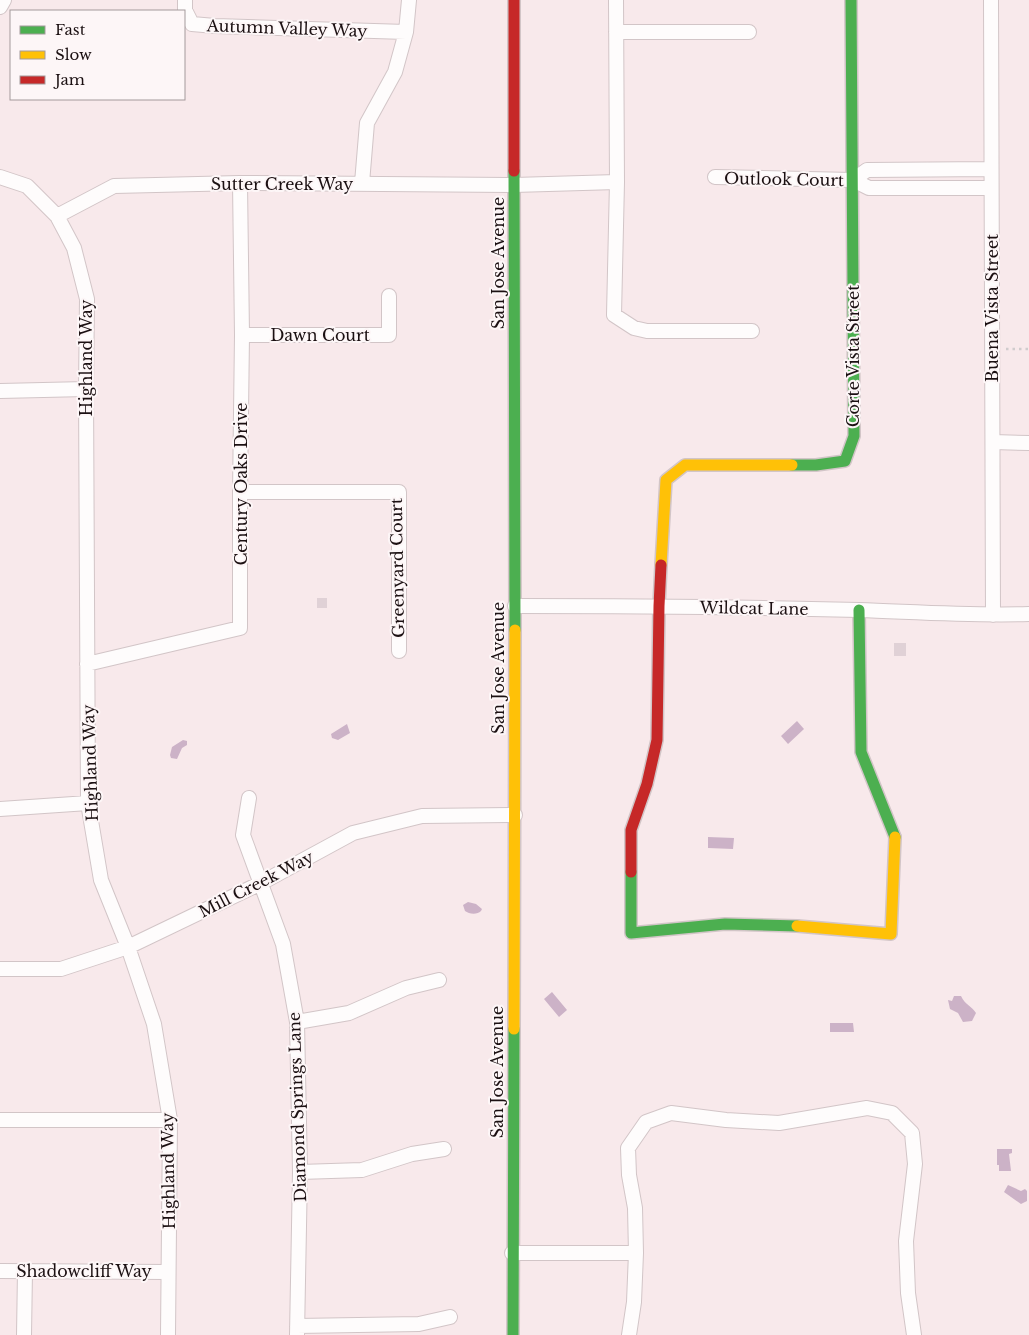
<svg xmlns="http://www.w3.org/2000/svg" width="1029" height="1335" font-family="'Libre Baskerville',serif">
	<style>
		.water { fill: #ccb2c7 }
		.building { fill: #e0d1d6 }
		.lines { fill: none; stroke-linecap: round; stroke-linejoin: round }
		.street-casing { stroke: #d2c5c7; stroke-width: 16 }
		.fast-casing { stroke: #d2c5c7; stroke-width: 14 }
		.slow-casing { stroke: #d2c5c7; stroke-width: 14 }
		.jam-casing { stroke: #d2c5c7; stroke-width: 14 }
		.path { stroke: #d0cccd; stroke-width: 2.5; stroke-dasharray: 2.5 4; stroke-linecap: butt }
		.street { stroke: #fefcfc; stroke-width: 14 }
		.fast { stroke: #4caf50; stroke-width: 11 }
		.slow { stroke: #ffc107; stroke-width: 11 }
		.jam { stroke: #c62828; stroke-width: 11 }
		.labels { text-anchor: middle; stroke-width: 4; stroke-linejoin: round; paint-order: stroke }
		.street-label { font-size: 16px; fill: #1b1012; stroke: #fdf6f7 }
	</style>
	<rect width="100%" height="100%" fill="#f8e9eb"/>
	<!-- water -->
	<path class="water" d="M797,721L804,729L788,744L781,736Z
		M347,724L350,733L338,740L332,738L331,734Z
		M183,740L187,741V745L182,748L177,759L171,758L170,755L172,747Z
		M708,837L734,838L733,849L708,848Z
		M468,902L476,904L482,909L481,911C477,915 469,914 465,911L463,905Z
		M552,992L567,1010L559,1017L544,999Z
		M954,996H961C965,1005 972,1006 976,1013L972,1021L963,1022L958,1013L950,1009L948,1000L952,1001Z
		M830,1023H853L854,1032H830Z
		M997,1149H1012V1153L1009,1154L1011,1171H999V1165H997Z
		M1008,1185L1021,1191L1025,1189L1027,1191V1201L1021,1204L1004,1192Z"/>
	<!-- building -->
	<path class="building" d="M317,598H327V608H317Z
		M894,643H906V656H894Z"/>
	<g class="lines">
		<defs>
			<path id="street" d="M185,0V10L192,24L215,26L406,32
				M616,0L617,182L614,315L634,328L647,331H752
				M991,0L993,615
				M0,7L4,0
				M616,32H749
				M0,177L27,186L57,216L74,248L87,299L86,389L88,803L101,880L128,947L154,1024L170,1120L168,1335
				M715,177L853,180L869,188H991
				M853,180L867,170L991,169
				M362,183L367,123L395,72L406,32L409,0
				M57,216L114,186L240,183L514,185L617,182
				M242,335H389V296
				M0,391L86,389
				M993,442L1029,443
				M240,492H399V651
				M515,606C629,606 744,607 859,610C916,612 972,616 1029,614
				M87,664L240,628V492L242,335L240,183
				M249,798L243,835L283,944L297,1022L300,1172L297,1335
				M0,809L88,803
				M0,969H61L128,947L261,883L353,833L422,816L515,815
				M297,1022L349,1013L406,988L439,980
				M0,1120H170
				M300,1172L362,1170L412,1154L444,1149
				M512,1253H636
				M0,1271L168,1272
				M297,1326L419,1324L450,1317
				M24,1335L25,1271
				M629,1335L634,1302L636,1253L635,1208L629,1175L628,1148L646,1122L671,1113L726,1120L779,1123L867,1108L892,1113L912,1133L915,1164L906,1241L908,1293L914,1335"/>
			<path id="fast" d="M514,171L515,630
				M792,465H816L845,461L854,436L851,0
				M859,610L861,752L895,837
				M631,872V933L725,924L797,926
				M513,1335L514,1029"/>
			<path id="slow" d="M661,565L666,480L685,465H792
				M797,926L891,934L895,837
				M514,1029L515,630"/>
			<path id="jam" d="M514,0V171
				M631,872V830L647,784L657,740L659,606L661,565"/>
		</defs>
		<!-- street casing -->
		<use href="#street" class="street-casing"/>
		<!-- fast casing -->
		<use href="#fast" class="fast-casing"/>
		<!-- slow casing -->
		<use href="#slow" class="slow-casing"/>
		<!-- jam casing -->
		<use href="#jam" class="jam-casing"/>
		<!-- path -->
		<path class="path" d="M1006,349H1029"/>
		<!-- street -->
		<use href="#street" class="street"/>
		<!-- fast -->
		<use href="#fast" class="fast"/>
		<!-- slow -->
		<use href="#slow" class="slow"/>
		<!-- jam -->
		<use href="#jam" class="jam"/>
	</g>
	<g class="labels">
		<!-- street labels -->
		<g class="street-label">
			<text transform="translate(287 28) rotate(2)" y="6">Autumn Valley Way</text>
			<text transform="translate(784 179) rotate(1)" y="6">Outlook Court</text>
			<text x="282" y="190">Sutter Creek Way</text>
			<text transform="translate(498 263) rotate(-90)" y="6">San Jose Avenue</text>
			<text transform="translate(992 308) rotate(-90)" y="6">Buena Vista Street</text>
			<text x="320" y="341">Dawn Court</text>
			<text transform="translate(853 356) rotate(-90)" y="6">Corte Vista Street</text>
			<text transform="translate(86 358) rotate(-90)" y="6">Highland Way</text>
			<text transform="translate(241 484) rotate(-90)" y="6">Century Oaks Drive</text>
			<text transform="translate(397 568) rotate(-91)" y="6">Greenyard Court</text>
			<text transform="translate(754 608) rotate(1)" y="6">Wildcat Lane</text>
			<text transform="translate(498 668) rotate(-90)" y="6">San Jose Avenue</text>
			<text transform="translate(90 763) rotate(-92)" y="6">Highland Way</text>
			<text transform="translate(256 884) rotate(-27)" y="6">Mill Creek Way</text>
			<text transform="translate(497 1072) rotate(-90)" y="6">San Jose Avenue</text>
			<text transform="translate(297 1107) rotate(-92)" y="6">Diamond Springs Lane</text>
			<text transform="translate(168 1171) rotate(-91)" y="6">Highland Way</text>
			<text x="84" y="1277">Shadowcliff Way</text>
		</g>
	</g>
	<!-- legend -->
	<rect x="10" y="10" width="175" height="90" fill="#fdf6f7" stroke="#a39a9b"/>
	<rect x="20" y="26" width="25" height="8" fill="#4caf50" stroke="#a39a9b"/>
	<text x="55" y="35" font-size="15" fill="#1b1012">Fast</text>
	<rect x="20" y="51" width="25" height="8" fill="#ffc107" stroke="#a39a9b"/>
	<text x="55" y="60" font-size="15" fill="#1b1012">Slow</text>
	<rect x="20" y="76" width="25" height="8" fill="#c62828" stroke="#a39a9b"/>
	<text x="55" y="85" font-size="15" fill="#1b1012">Jam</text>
</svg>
